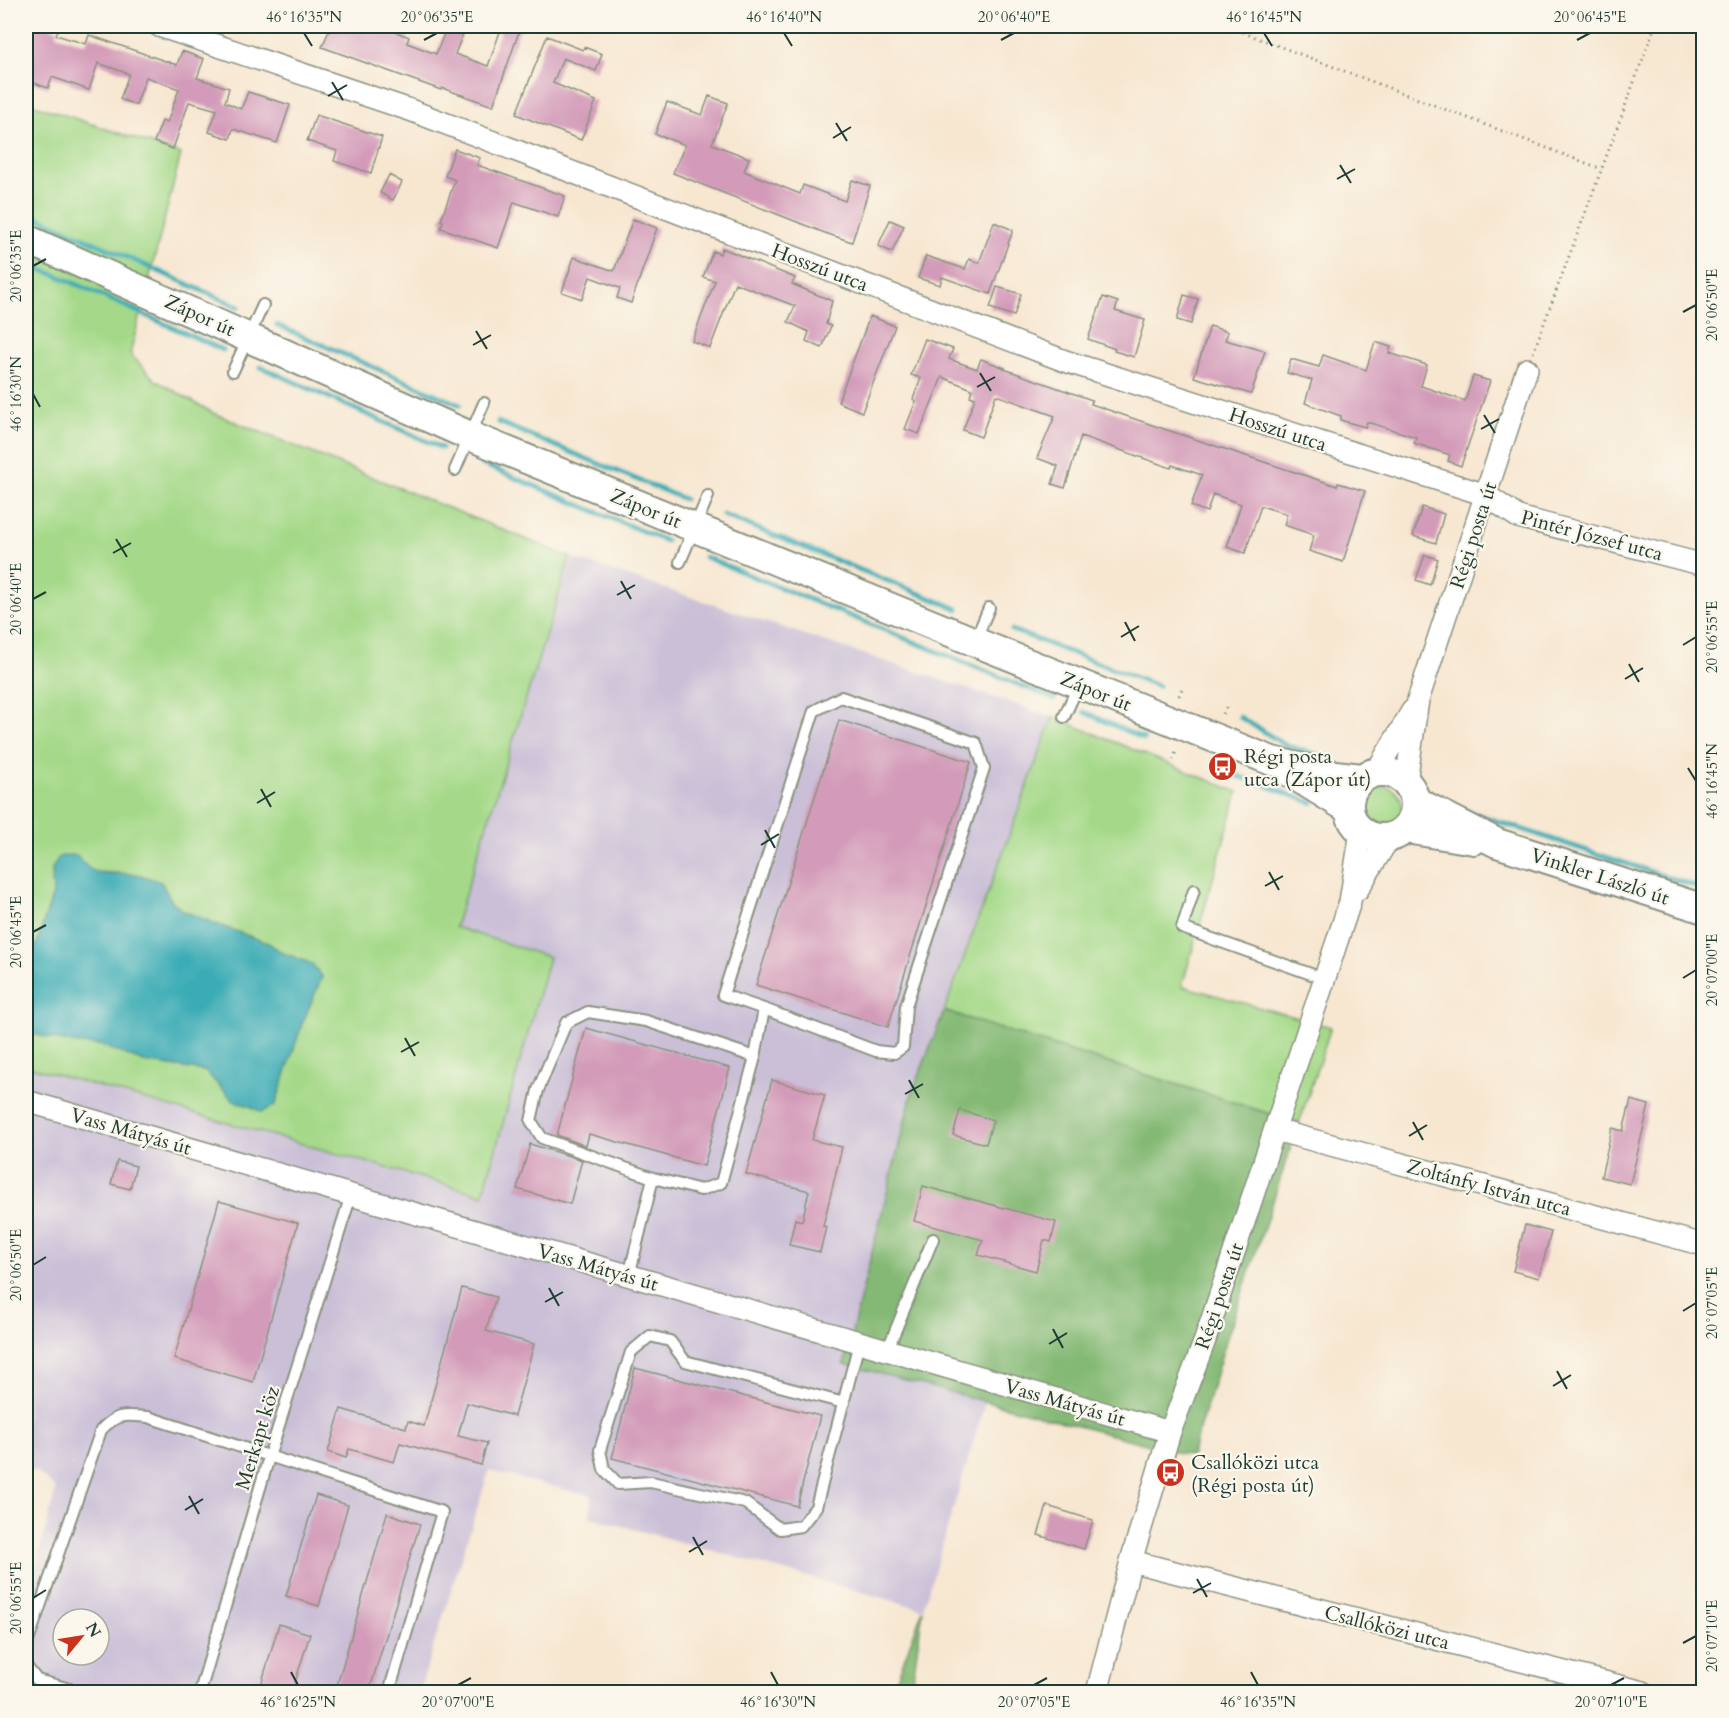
<svg xmlns="http://www.w3.org/2000/svg" width="1729" height="1718" font-family="Cardo,serif">
	<style>
		.industrial { fill: #cabfd7; fill-rule: evenodd }
		.green { fill: #a5d989; stroke: #628b5e; stroke-width: 1.5 }
		.forest { fill: #84b975; stroke: #527b54; stroke-width: 1.5 }
		.water { fill: #3bacb5; stroke: #2d7474; stroke-width: 1.5 }
		.lines { fill: none; stroke-linecap: round; stroke-linejoin: round }
		.stream { stroke: #3bacb5; stroke-width: 5 }
		.building { fill: #d39bb9 }
		.lane-casing { stroke: #8b9282; stroke-width: 14 }
		.street-casing { stroke: #8b9282; stroke-width: 24 }
		.secondary-casing { stroke: #8b9282; stroke-width: 32 }
		.path { stroke: #8b9282; stroke-width: 3; stroke-dasharray: 1.5 4.5; stroke-linecap: butt }
		.lane { stroke: #fff; stroke-width: 10 }
		.street { stroke: #fff; stroke-width: 21 }
		.secondary { stroke: #fff; stroke-width: 28 }
		.ticks { fill: none; stroke: #1f3d34; stroke-width: 2 }
		.labels { text-anchor: middle; stroke-width: 4.5; stroke-linejoin: round; paint-order: stroke }
		.street-label { font-size: 20px; fill: #1f3d34; stroke: #fbf7ec }
		.poi-label { font-size: 20px; fill: #1f3d34; stroke: #fbf7ec; text-anchor: start }
		.neatline { fill: none; stroke: #1f3d34; stroke-width: 2 }
		.ticks-label { font-size: 15px; text-anchor: middle; fill: #1f3d34 }
	</style>
	<rect width="100%" height="100%" fill="#fbf7ec"/>
	<filter id="ink" filterUnits="userSpaceOnUse"><feTurbulence type="fractalNoise" baseFrequency=".0167" numOctaves="2"/><feDisplacementMap in="SourceGraphic" scale="12" xChannelSelector="R" yChannelSelector="G"/><feConvolveMatrix kernelMatrix="1 2 1 2 8 2 1 2 1" color-interpolation-filters="sRGB"/></filter>
	<filter id="wash" filterUnits="userSpaceOnUse"><feTurbulence type="fractalNoise" baseFrequency=".008" numOctaves="4" result="noise"/><feDisplacementMap in="SourceGraphic" scale="24" xChannelSelector="R" yChannelSelector="G"/><feGaussianBlur stdDeviation="1.35" result="paint"/><feColorMatrix in="noise" values="0 0 0 0 0 0 0 0 0 0 0 0 0 0 0 0 0 1.4 0 .05"/><feComposite in="paint" operator="in"/></filter>
	<g filter="url(#wash)">
		<rect width="100%" height="100%" fill="#f7e7d1"/>
		<!-- industrial -->
		<path class="industrial" d="M570,557L1053,717L912,1093L845,1364L986,1400L923,1609L590,1517L592,1496L489,1471L419,1692H62L26,1680V1604L56,1489L37,1472L26,1469V1066L483,1195L455,927ZM63,1619H99V1655H63Z"/>
		<!-- green -->
		<path class="green" d="M26,102L181,154L130,354L155,380L213,413L570,557L455,927L549,957L483,1195L26,1066V1029L32,1034L78,1044L101,1045L144,1062L205,1071L234,1101L250,1106L261,1112L275,1106L302,1024L322,976L312,964L283,953L268,943L221,926L183,911L171,900L161,882L136,874L94,872L84,867L52,869L53,894L26,976Z
			M1053,717L1238,792L1182,986L1331,1027L1299,1123L944,1011Z
			M1362 806a20 20 0 1 1 40 0a20 20 0 1 1-40 0Z"/>
		<!-- forest -->
		<path class="forest" d="M944,1011L1299,1123L1227,1338L1191,1456L844,1364L912,1093Z
			M923,1609L911,1692H892Z"/>
		<!-- water -->
		<path class="water" d="M69,855L78,856C91,879 110,872 133,874C142,875 152,879 161,882L171,900L183,911L221,926L268,943L283,953L312,964L322,977L302,1024L275,1106L261,1112L250,1106L234,1101L205,1071L144,1062L101,1045L78,1044L32,1034L26,1029V976L53,894L52,869L59,857Z"/>
		<g class="lines">
			<!-- stream -->
			<path class="stream" d="M26,212L239,307
				M30,270H41L56,275L223,350
				M277,325L460,405
				M261,367L442,448
				M498,422L684,499
				M482,464L666,541
				M723,515L958,609
				M705,557L1054,699
				M1012,630L1158,686
				M1084,712L1144,739
				M1240,717L1285,745L1329,758
				M1231,774L1251,780L1313,803
				M1460,809L1704,889"/>
		</g>
		<g id="blocks">
			<!-- building -->
			<path class="building" d="M34,26H46L58,30L56,35L86,44L89,35L177,65L182,51L204,59L197,78L229,88L225,102L241,109L248,92L290,105L277,143L233,129L230,139L209,132L217,110L189,102L173,149L154,142L162,121L167,123L179,89L146,77L136,105L120,99L129,74L98,63L89,90L52,77L48,88L26,80V35L30,37Z
				M331,26H381L409,37L407,43L436,54L447,26H466L455,54L488,66L502,26H521L493,106L442,88L441,90L322,47Z
				M547,36L583,50L584,47L602,54L596,71L563,58L553,83L596,101L581,140L516,114Z
				M709,96L728,103L712,144L749,158L744,171L800,194L803,185L845,201L852,180L870,186L852,242L825,233L673,173L685,145L655,134L667,102L702,115Z
				M316,115L382,137L371,173L334,161L337,151L307,141Z
				M455,149L480,158L477,165L565,196L558,217L514,202L498,248L441,228L443,221L441,220L455,180L445,176Z
				M389,175L402,182L393,200L380,193Z
				M633,219L657,228L631,303L617,298L620,288L590,277L582,299L562,292L574,257L614,271Z
				M890,220L904,226L892,252L878,246Z
				M994,222L1013,230L990,294L942,277L940,285L918,278L926,256L965,269L969,259L979,263Z
				M722,248L795,278L792,284L832,301L826,324L831,326L822,348L806,341L809,332L788,322L795,306L735,283L710,348L692,341L715,281L703,277L713,251L720,254Z
				M997,287L1021,294L1014,316L990,308Z
				M1184,295L1198,299L1191,324L1177,320Z
				M1103,297L1118,302L1115,311L1145,320L1134,357L1114,351L1115,349L1088,339Z
				M870,316L895,326L862,412L838,402Z
				M1210,326L1228,332L1225,340L1265,351L1251,394L1194,377Z
				M925,339L953,349L949,359L977,369L981,359L1005,368L1004,369L1092,400L1091,404L1161,428L1337,486L1338,483L1365,491L1343,562L1309,551L1314,535L1284,525L1287,514L1261,506L1245,553L1227,547L1241,504L1213,494L1207,512L1191,506L1202,475L1172,465L1171,468L1081,436L1065,488L1052,484L1058,466L1037,458L1055,416L996,395L981,437L963,430L975,398L970,396L972,389L942,377L919,434L905,429L916,401L913,399L921,378L911,375Z
				M1375,342L1391,347L1389,353L1427,365L1421,386L1465,401L1473,376L1490,381L1461,466L1448,461L1450,455L1414,443L1416,437L1367,422L1365,427L1340,420L1341,416L1305,403L1312,380L1287,373L1291,359L1319,367L1323,355L1366,370Z
				M1422,507L1444,514L1436,543L1413,536Z
				M1425,555L1438,559L1430,585L1416,580Z
				M839,720L971,762L888,1027L756,985Z
				M586,1028L730,1068L704,1166L589,1134L586,1146L557,1135Z
				M772,1080L825,1095L812,1140L842,1147L823,1226L826,1227L820,1252L789,1245L795,1219L802,1221L809,1191L746,1174Z
				M1631,1100L1649,1105L1630,1184L1601,1177L1612,1128L1623,1131Z
				M960,1110L993,1120L986,1144L953,1135Z
				M530,1144L582,1160L570,1204L517,1189Z
				M117,1161L136,1166L130,1189L111,1184Z
				M923,1186L1056,1222L1051,1242L1044,1240L1036,1271L978,1255L983,1240L914,1221Z
				M219,1201L298,1223L253,1382L174,1359Z
				M1525,1225L1551,1232L1539,1278L1513,1271Z
				M462,1288L496,1297L486,1331L534,1344L514,1416L467,1403L458,1436L487,1443L481,1465L400,1443L394,1462L349,1449L346,1458L328,1452L341,1409L406,1428L408,1421L424,1426Z
				M635,1368L820,1416L797,1506L612,1458Z
				M316,1495L348,1505L319,1606L286,1596Z
				M1047,1506L1093,1520L1084,1549L1038,1535Z
				M387,1513L420,1524L369,1692H335Z
				M279,1624L310,1634L292,1692H259Z"/>
		</g>
	</g>
	<g filter="url(#ink)">
		<use href="#blocks" fill-opacity="0" stroke="#8b9282" stroke-width="1.5"/>
		<g class="lines">
			<defs>
				<path id="lane" d="M233,371L263,305
					M455,470L484,403
					M680,562L708,496
					M975,641L989,608
					M1064,717L1079,684
					M1194,890L1182,928L1325,979
					M653,1178L701,1190L721,1183L755,1057
					M629,1276L653,1178L542,1138L531,1121L538,1090L566,1023L588,1012L646,1021L755,1057L764,1009L723,995L814,711L841,697L976,743L984,768L906,1006L903,1047L894,1053L876,1051L764,1009
					M887,1351L933,1239
					M844,1403L685,1361L670,1341L650,1336L631,1352L600,1450L604,1469L618,1484L651,1482L745,1503L780,1529L801,1526L816,1507L859,1343
					M26,1647L101,1430C117,1413 125,1415 148,1417L442,1512L389,1692
					M26,1666L37,1680L81,1692
					M200,1692L269,1457L351,1195"/>
				<path id="street" d="M159,26L410,110L1065,361L1486,495L1518,517L1704,565
					M1376,772L1412,711
					M1406,782L1418,700L1527,369
					M1358,889L1389,838
					M26,1101L1170,1432
					M1275,1130L1704,1245
					M1131,1561L1643,1692
					M1097,1692L1131,1561L1170,1432L1205,1340L1350,902L1361,831"/>
				<path id="secondary" d="M26,239L470,436L975,642L1272,761L1335,775L1362,778
					M1349 805a33 33 0 1 1 66 0a33 33 0 1 1-66 0Z
					M1289,772L1349,809
					M1415,801L1497,843L1704,909
					M1406,829L1474,840"/>
			</defs>
			<!-- lane casing -->
			<use href="#lane" class="lane-casing"/>
			<!-- street casing -->
			<use href="#street" class="street-casing"/>
			<!-- secondary casing -->
			<use href="#secondary" class="secondary-casing"/>
			<!-- path -->
			<path class="path" d="M1226,26L1602,169
				M1533,353L1655,26
				M1179,696L1183,686
				M1223,714L1228,704
				M1173,760L1177,749
				M1216,777L1220,766"/>
			<!-- lane -->
			<use href="#lane" class="lane"/>
			<!-- street -->
			<use href="#street" class="street"/>
			<!-- secondary -->
			<use href="#secondary" class="secondary"/>
		</g>
	</g>
	<!-- ticks -->
	<path class="ticks" d="M304,33L312,46M784,33L792,46M1264,33L1272,46M424,40L437,33M1001,40L1014,33M1577,40L1590,33M332,82L343,100M328,96L347,85M836,123L847,141M833,138L851,127M1340,165L1351,183M1337,179L1355,169M33,266L46,259M1683,312L1696,305M476,331L487,349M473,345L491,335M980,373L991,391M977,387L995,377M33,394L40,407M1484,415L1495,433M1481,429L1499,419M116,539L127,557M113,553L131,543M621,581L631,599M617,595L635,585M33,599L46,592M1125,622L1135,641M1121,637L1139,626M1683,645L1696,637M1629,664L1639,682M1625,679L1643,668M1688,768L1696,781M261,789L271,807M257,803L275,792M765,830L775,848M761,845L779,834M1269,872L1279,890M1265,886L1283,876M33,932L46,925M1683,978L1696,970M405,1038L415,1056M401,1052L419,1042M909,1080L919,1098M905,1094L923,1084M1413,1122L1423,1140M1409,1136L1427,1125M33,1265L46,1257M549,1288L559,1306M545,1302L563,1292M1683,1311L1696,1303M1053,1329L1063,1348M1049,1344L1067,1333M1557,1371L1567,1389M1553,1386L1571,1375M189,1496L199,1514M185,1510L203,1499M693,1537L703,1555M689,1552L707,1541M1197,1579L1207,1597M1193,1593L1211,1583M33,1598L46,1590M1683,1643L1696,1636M291,1672L298,1685M771,1672L778,1685M1251,1672L1258,1685M458,1685L471,1678M1034,1685L1047,1678M1611,1685L1624,1678"/>
	<!-- icons -->
	<defs>
		<symbol id="bus-disc" viewBox="-11 -11 22 22"><circle r="9.5" fill="#c8321e" stroke="#fbf7ec"/><path d="M-5-6H5V4H4V6H2V4H-2V6H-4V4H-5ZM-3.5-4V0h7V-4ZM-3.5 1.2v1.5H-2V1.2ZM2 1.2v1.5H3.5V1.2Z" fill="#fff"/></symbol>
	</defs>
	<g fill-rule="evenodd">
		<use href="#bus-disc" x="1206" y="750" width="33" height="33"/>
		<use href="#bus-disc" x="1154" y="1456" width="33" height="33"/>
	</g>
	<g class="labels">
		<!-- street labels -->
		<g class="street-label">
			<text transform="translate(820 267) rotate(21)" y="7">Hosszú utca</text>
			<text transform="translate(200 315) rotate(24)" y="7">Zápor út</text>
			<text transform="translate(1278 429) rotate(18)" y="7">Hosszú utca</text>
			<text transform="translate(646 508) rotate(22)" y="7">Zápor út</text>
			<text transform="translate(1473 535) rotate(-72)" y="7">Régi posta út</text>
			<text transform="translate(1592 535) rotate(15)" y="7">Pintér József utca</text>
			<text transform="translate(1096 691) rotate(22)" y="7">Zápor út</text>
			<text transform="translate(1600 876) rotate(18)" y="7">Vinkler László út</text>
			<text transform="translate(131 1131) rotate(16)" y="7">Vass Mátyás út</text>
			<text transform="translate(1489 1187) rotate(15)" y="7">Zoltánfy István utca</text>
			<text transform="translate(598 1267) rotate(16)" y="7">Vass Mátyás út</text>
			<text transform="translate(1219 1296) rotate(-71)" y="7">Régi posta út</text>
			<text transform="translate(1065 1402) rotate(16)" y="7">Vass Mátyás út</text>
			<text transform="translate(257 1438) rotate(-73)" y="7">Merkapt köz</text>
			<text transform="translate(1387 1627) rotate(14)" y="7">Csallóközi utca</text>
		</g>
		<!-- poi labels -->
		<g class="poi-label">
			<text x="1244" y="763">Régi posta<tspan x="1244" dy="23">utca (Zápor út)</tspan></text>
			<text x="1191" y="1469">Csallóközi utca<tspan x="1191" dy="23">(Régi posta út)</tspan></text>
		</g>
	</g>
	<!-- margin -->
	<rect width="1729" height="1718" fill="none" stroke="#fbf7ec" stroke-width="66"/>
	<!-- north arrow -->
	<g transform="translate(81 1637) rotate(60)"><circle r="28" fill="#fbf7ec" stroke="#a3ada2" stroke-width="1.5"/>
	<path d="M0-4.5L10 22L0 15L-10 22Z" fill="#c8321e"/>
	<text y="-9" font-size="16" font-weight="bold" text-anchor="middle" fill="#1f3d34">N</text>
	</g>
	<rect x="33" y="33" width="1663" height="1652" class="neatline"/>
	<g class="ticks-label">
		<text x="304" y="22">46°16'35"N</text>
		<text x="437" y="22">20°06'35"E</text>
		<text x="784" y="22">46°16'40"N</text>
		<text x="1014" y="22">20°06'40"E</text>
		<text x="1264" y="22">46°16'45"N</text>
		<text x="1590" y="22">20°06'45"E</text>
		<text transform="translate(16 266) rotate(-90)" y="5">20°06'35"E</text>
		<text transform="translate(1712 305) rotate(-90)" y="5">20°06'50"E</text>
		<text transform="translate(16 394) rotate(-90)" y="5">46°16'30"N</text>
		<text transform="translate(16 599) rotate(-90)" y="5">20°06'40"E</text>
		<text transform="translate(1712 637) rotate(-90)" y="5">20°06'55"E</text>
		<text transform="translate(1712 781) rotate(-90)" y="5">46°16'45"N</text>
		<text transform="translate(16 932) rotate(-90)" y="5">20°06'45"E</text>
		<text transform="translate(1712 970) rotate(-90)" y="5">20°07'00"E</text>
		<text transform="translate(16 1265) rotate(-90)" y="5">20°06'50"E</text>
		<text transform="translate(1712 1303) rotate(-90)" y="5">20°07'05"E</text>
		<text transform="translate(16 1598) rotate(-90)" y="5">20°06'55"E</text>
		<text transform="translate(1712 1636) rotate(-90)" y="5">20°07'10"E</text>
		<text x="298" y="1707">46°16'25"N</text>
		<text x="458" y="1707">20°07'00"E</text>
		<text x="778" y="1707">46°16'30"N</text>
		<text x="1034" y="1707">20°07'05"E</text>
		<text x="1258" y="1707">46°16'35"N</text>
		<text x="1611" y="1707">20°07'10"E</text>
	</g>
</svg>
